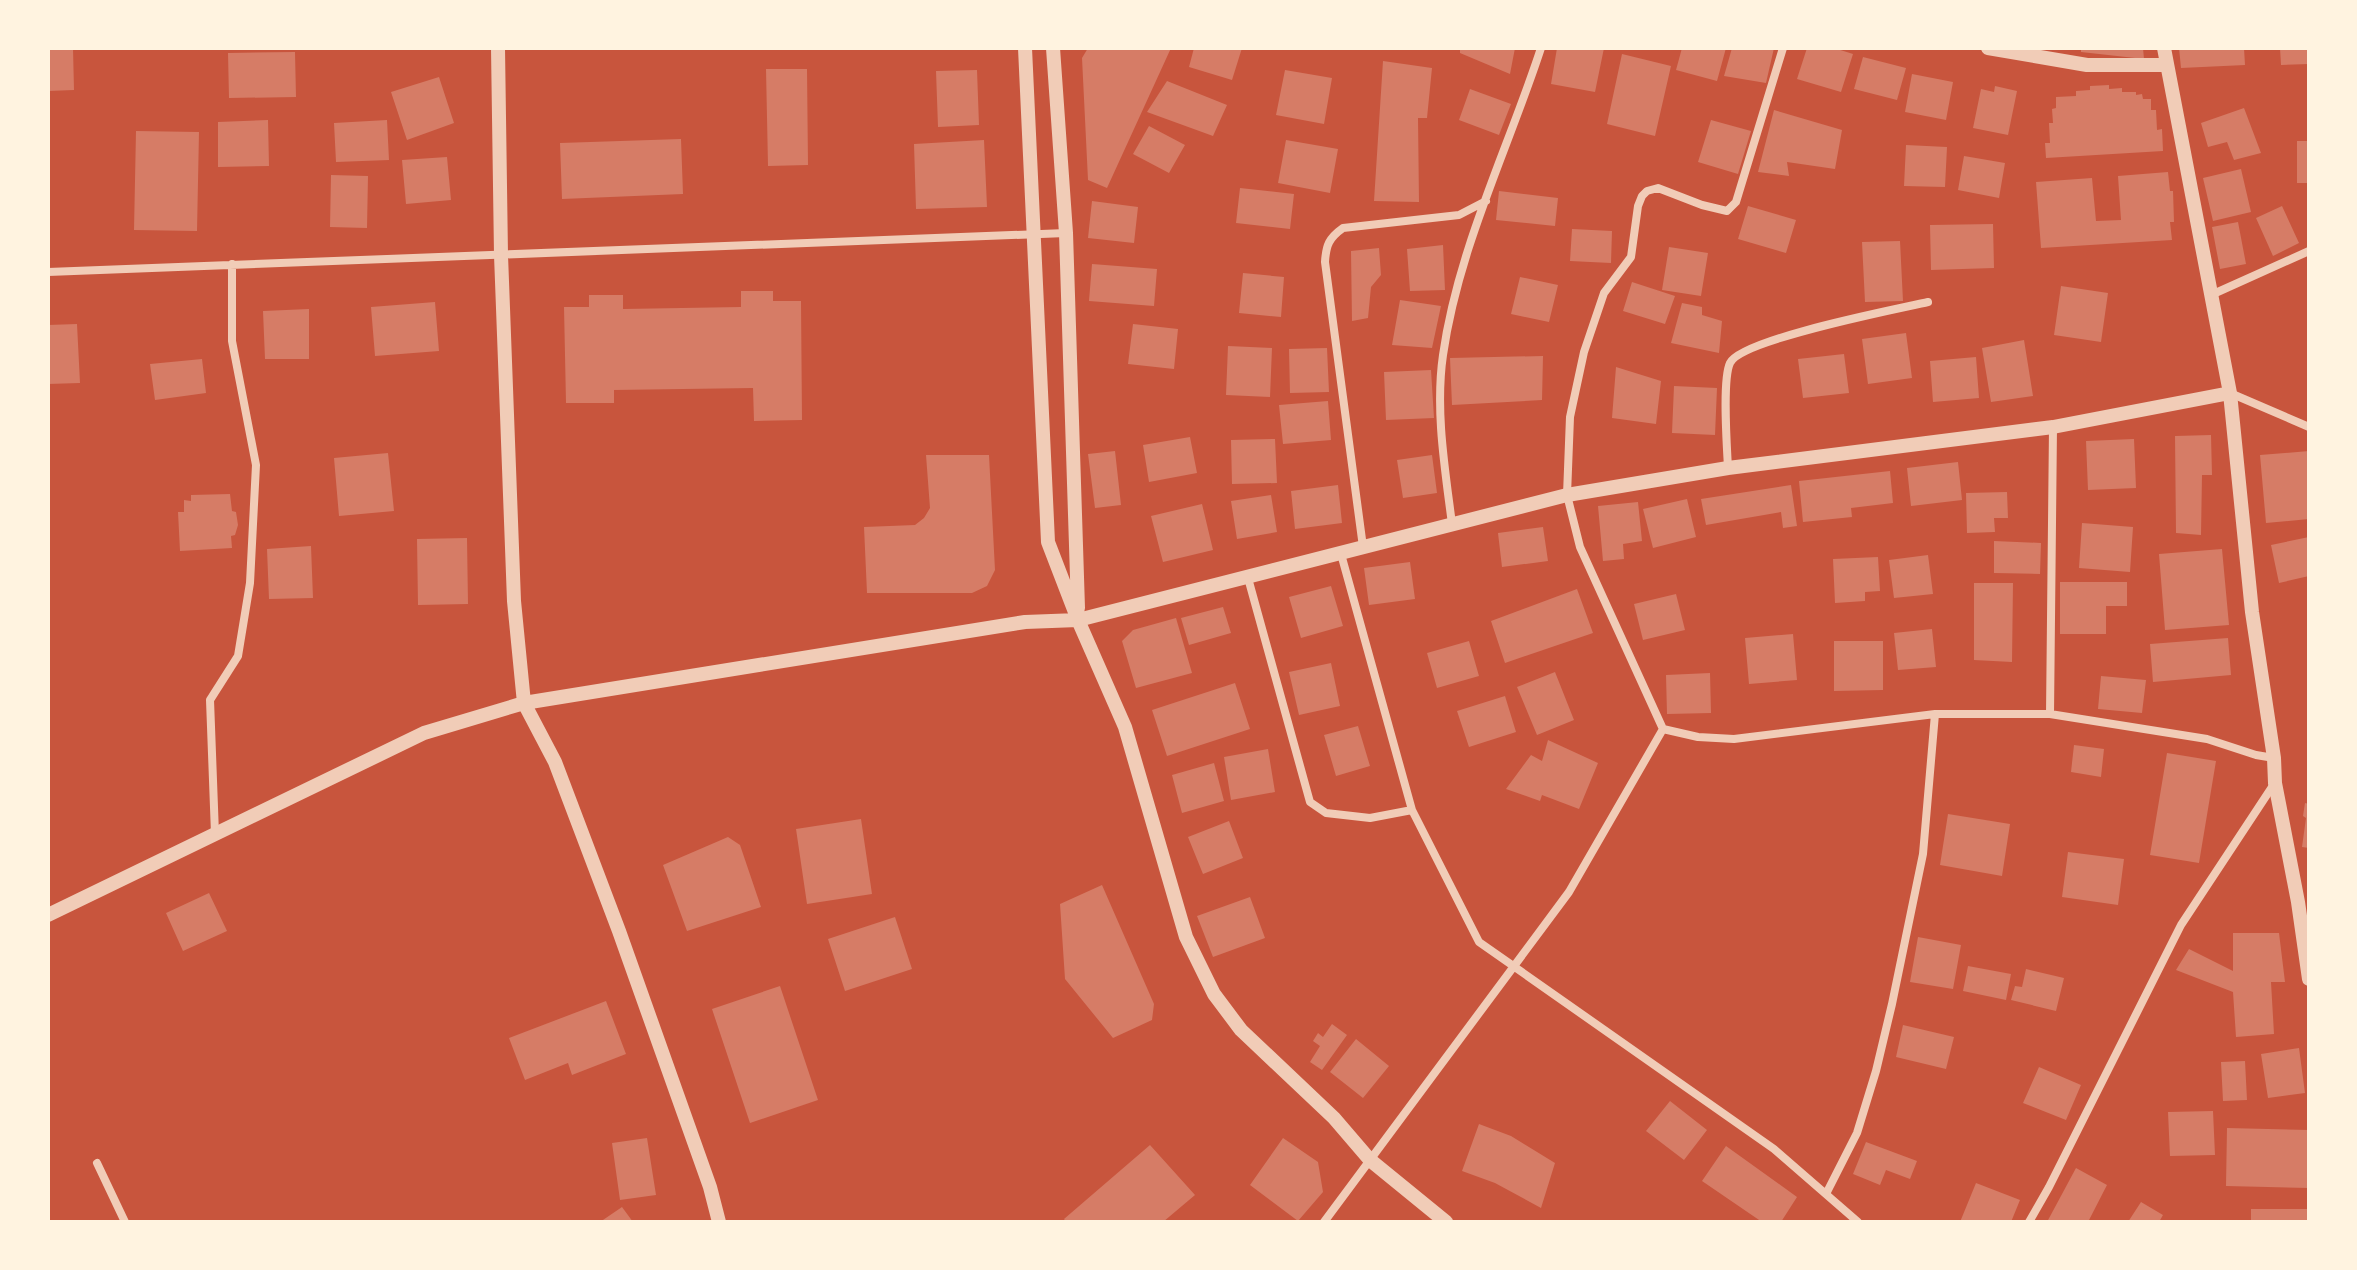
<svg xmlns="http://www.w3.org/2000/svg" width="2357" height="1270" font-family="'Alegreya Sans',sans-serif">
	<style>
		.building { fill: #d67c66 }
		.lines { fill: none; stroke-linecap: round; stroke-linejoin: round }
		.minor { stroke: #f1ccb7; stroke-width: 8 }
		.tertiary { stroke: #f1ccb7; stroke-width: 14 }
	</style>
	<rect width="100%" height="100%" fill="#c8553d"/>
	<!-- building -->
	<path class="building" d="M48,48H73L74,90L48,91Z
		M1088,48H1171L1107,188L1088,180L1082,58Z
		M1194,48H1242L1232,80L1189,67Z
		M1460,48H1515L1510,74L1460,53Z
		M1557,48H1604L1595,92L1551,84Z
		M1682,48H1726L1717,81L1676,70Z
		M1732,48H1774L1766,83L1724,76Z
		M1807,48H1834L1853,54L1841,92L1797,79Z
		M2081,48H2143L2144,59L2081,52Z
		M2179,48H2244L2245,65L2181,68Z
		M2280,48H2309V64L2281,65Z
		M295,52L296,97L229,98L228,53Z
		M1622,54L1671,66L1655,136L1607,124Z
		M1863,57L1906,68L1897,100L1854,89Z
		M1383,61L1432,68L1427,118H1418L1419,202L1374,201Z
		M766,69H807L808,165L768,166Z
		M977,70L979,125L938,127L936,71Z
		M1285,70L1332,78L1324,124L1276,115Z
		M1912,74L1953,82L1946,120L1905,112Z
		M439,77L454,123L407,140L391,92Z
		M1167,81L1227,105L1213,136L1147,112Z
		M2109,85V89L2122,88V92H2136V95L2142,94L2143,99H2151V110H2156L2157,130L2162,129L2163,151L2046,158L2045,143H2050L2049,123H2053L2052,109L2056,108V97L2076,96V91L2090,90V86Z
		M1995,86L2017,91L2008,135L1973,128L1981,89L1994,92Z
		M1470,89L1511,104L1499,135L1459,120Z
		M2244,108L2261,153L2234,160L2227,142L2208,147L2201,123Z
		M1774,110L1842,130L1835,169L1787,162L1789,176L1758,172Z
		M268,120L269,166L218,167V122Z
		M387,120L389,160L336,162L334,123Z
		M1711,120L1751,131L1738,174L1698,162Z
		M1149,126L1185,145L1169,173L1133,154Z
		M136,131L199,132L197,231L134,230Z
		M681,139L683,194L562,199L560,143Z
		M984,140L987,207L916,209L914,144Z
		M1286,140L1338,149L1330,193L1278,183Z
		M2297,141H2309V183H2297Z
		M1906,145L1947,147L1945,187L1904,186Z
		M1964,156L2005,163L1999,198L1958,190Z
		M447,157L451,200L406,204L402,160Z
		M2241,169L2251,212L2213,221L2203,178Z
		M2168,172L2170,191H2173L2174,222H2170L2172,240L2041,248L2036,182L2092,178L2096,221L2121,220L2118,176Z
		M331,175L368,176L367,228L330,227Z
		M1240,188L1294,194L1290,229L1236,223Z
		M1499,191L1558,198L1555,226L1496,220Z
		M1092,201L1138,207L1134,243L1088,238Z
		M1748,206L1796,220L1786,253L1738,239Z
		M2282,206L2299,243L2273,256L2256,218Z
		M2238,222L2246,264L2220,269L2212,227Z
		M1993,224L1994,268L1931,270L1930,225Z
		M1572,229L1612,231L1611,263L1570,261Z
		M1900,241L1903,301L1865,302L1862,242Z
		M1443,245L1445,290L1410,291L1407,249Z
		M1669,247L1708,253L1701,296L1662,290Z
		M1379,248L1381,275L1371,287L1368,318L1352,321L1351,251Z
		M1092,264L1157,269L1154,306L1089,301Z
		M1243,273L1284,277L1281,317L1239,313Z
		M1520,277L1558,285L1549,322L1511,314Z
		M1632,282L1675,296L1665,324L1623,311Z
		M2061,286L2108,293L2101,342L2054,335Z
		M741,291H773V301H801L802,420L754,421L753,388L614,390V403H566L564,307H589V295H623V309L741,307Z
		M1400,300L1441,306L1432,348L1392,345Z
		M435,302L439,351L375,356L371,307Z
		M1682,303L1702,307V315L1722,321L1719,353L1671,343Z
		M309,309V359H265L263,311Z
		M77,324L80,383L48,384V325Z
		M1133,324L1178,329L1174,369L1128,364Z
		M1906,333L1912,378L1868,384L1862,339Z
		M2024,340L2033,396L1991,402L1982,348Z
		M1228,346L1272,348L1270,397L1226,395Z
		M1327,348L1329,392L1290,393L1289,349Z
		M1844,354L1849,393L1803,398L1798,359Z
		M1543,356L1542,400L1452,405L1450,358Z
		M1976,357L1979,398L1933,402L1930,361Z
		M202,359L206,393L155,400L150,364Z
		M1616,367L1661,381L1656,424L1612,418Z
		M1431,370L1434,418L1386,420L1384,372Z
		M1674,386L1717,388L1715,435L1672,433Z
		M1328,401L1331,440L1283,444L1279,405Z
		M2211,435L2212,475H2202L2201,535L2176,533L2175,436Z
		M1190,437L1197,473L1149,482L1143,445Z
		M1275,439L1277,483L1232,484L1231,440Z
		M2134,439L2136,488L2088,490L2086,441Z
		M1115,451L1121,505L1095,508L1088,454Z
		M2309,451V519L2266,523L2260,455Z
		M388,453L394,511L339,516L334,458Z
		M926,455H989L995,570L987,586L972,593H867L864,527L915,525L924,518L930,508Z
		M1432,455L1437,493L1403,498L1397,460Z
		M1958,462L1962,500L1911,506L1907,468Z
		M1890,471L1893,503L1851,508L1852,517L1803,522L1799,481Z
		M1338,485L1342,523L1295,529L1291,491Z
		M1791,485L1797,526L1783,528L1781,512L1706,525L1701,499Z
		M2007,492L2008,518H1994L1995,532L1967,533L1966,493Z
		M230,494L232,511L236,512L238,525L235,535L231,536L232,548L180,551L178,512H184V500L191,501V495Z
		M1271,495L1277,532L1237,539L1231,501Z
		M1687,499L1696,537L1653,548L1643,509Z
		M1638,502L1642,541L1623,544L1624,559L1603,561L1598,506Z
		M1202,504L1213,550L1163,562L1151,516Z
		M2082,523L2133,527L2130,572L2079,568Z
		M1543,527L1548,561L1502,567L1498,533Z
		M2309,537V576L2279,583L2271,545Z
		M467,538L468,604L418,605L417,539Z
		M1994,541L2041,543L2040,574L1994,573Z
		M311,546L313,598L269,599L267,549Z
		M2222,549L2229,625L2165,630L2159,554Z
		M1928,555L1933,594L1894,598L1889,560Z
		M1878,557L1880,591L1865,592V601L1835,603L1833,559Z
		M1410,562L1415,599L1369,605L1364,568Z
		M2060,582H2127V606H2106V634H2060Z
		M1974,583H2013L2012,662L1974,660Z
		M1331,586L1343,626L1301,638L1289,597Z
		M1577,589L1593,633L1505,663L1491,621Z
		M1676,594L1685,630L1643,640L1634,604Z
		M1223,607L1231,633L1189,645L1181,618Z
		M1176,618L1192,673L1136,688L1122,641L1133,630Z
		M1932,629L1936,667L1898,670L1894,633Z
		M1793,634L1797,680L1749,684L1745,638Z
		M2228,638L2231,675L2153,682L2150,644Z
		M1469,641L1479,676L1437,688L1427,653Z
		M1834,641H1883V690L1834,691Z
		M1331,663L1340,706L1299,715L1289,672Z
		M1555,672L1574,720L1537,735L1517,687Z
		M1710,673L1711,713L1667,714L1666,675Z
		M2101,676L2146,680L2142,713L2098,709Z
		M1235,683L1250,729L1167,756L1152,710Z
		M1505,696L1516,732L1469,747L1457,711Z
		M1358,726L1370,766L1336,776L1324,735Z
		M1548,740L1598,763L1579,809L1542,795L1540,801L1506,789L1531,755L1542,761Z
		M2074,745L2104,749L2101,777L2071,772Z
		M1268,749L1275,792L1231,800L1224,757Z
		M2167,753L2216,761L2199,863L2150,855Z
		M1214,763L1224,801L1182,813L1172,775Z
		M2305,803L2309,804V848L2302,847L2306,818L2303,816Z
		M1948,814L2010,824L2002,876L1940,865Z
		M861,819L872,894L807,904L796,829Z
		M1229,821L1243,858L1203,874L1188,837Z
		M728,837L740,845L761,907L687,931L663,865Z
		M2068,852L2124,859L2118,905L2062,897Z
		M1102,885L1154,1004L1152,1020L1113,1038L1065,979L1060,904Z
		M209,893L227,931L183,951L166,913Z
		M1250,897L1265,938L1213,957L1197,916Z
		M895,917L912,969L845,991L828,939Z
		M2233,933H2279L2285,982H2271L2274,1034L2236,1037L2233,992L2176,970L2189,949L2233,971Z
		M1918,937L1961,945L1953,989L1910,982Z
		M1968,966L2011,974L2006,1000L1963,991Z
		M2026,969L2064,978L2056,1011L2011,1000L2015,986L2022,987Z
		M780,986L818,1100L750,1123L712,1009Z
		M606,1001L626,1054L572,1075L568,1063L525,1080L509,1038Z
		M1332,1024L1347,1035L1322,1070L1310,1062L1320,1046L1313,1041L1318,1033L1323,1037Z
		M1903,1025L1954,1037L1946,1069L1896,1057Z
		M1356,1039L1389,1066L1363,1098L1330,1072Z
		M2299,1048L2305,1093L2268,1098L2261,1054Z
		M2245,1061L2247,1100L2223,1101L2221,1062Z
		M2039,1067L2081,1085L2066,1120L2023,1103Z
		M1670,1101L1707,1130L1684,1160L1646,1131Z
		M2213,1111L2215,1155L2170,1156L2168,1112Z
		M1479,1124L1511,1136L1555,1163L1541,1208L1495,1183L1462,1171Z
		M2227,1128L2309,1130V1188L2226,1186Z
		M647,1138L656,1195L620,1200L612,1143Z
		M1283,1138L1318,1162L1323,1192L1298,1221L1250,1185Z
		M1866,1142L1917,1161L1910,1179L1886,1170L1880,1185L1853,1174Z
		M1150,1145L1195,1195L1163,1222H1066L1064,1219Z
		M1726,1146L1797,1197L1781,1222H1762L1702,1181Z
		M2076,1168L2107,1185L2088,1222H2047Z
		M1976,1183L2020,1200L2011,1222H1960Z
		M2141,1202L2163,1215L2159,1222H2128Z
		M622,1207L633,1222H600Z
		M2251,1209H2309V1222H2251Z"/>
	<g class="lines">
		<!-- minor -->
		<path class="minor" d="M1783,48L1736,202L1727,211L1702,205L1658,188L1647,191L1642,196L1638,206L1631,257L1604,293L1584,352L1570,417L1567,495L1580,547L1663,729L1698,737L1734,739L1935,714H2050L2207,739L2256,755L2274,758
			M48,272L1066,233
			M2211,295L2309,251
			M2230,393L2309,427
			M1728,468C1727,447 1722,380 1730,363C1741,339 1898,309 1928,302
			M1452,524C1445,469 1435,410 1443,355C1458,249 1508,149 1541,48
			M1363,547L1325,262C1326,245 1329,238 1343,228L1459,215L1486,201
			M1341,554L1412,810L1479,942L1774,1149L1858,1222
			M1248,578L1310,802L1326,813L1370,818L1412,810
			M2050,714L2053,427
			M215,834L210,700L238,656L250,583L256,465L232,341V264
			M97,1163L125,1222
			M1827,1192L1857,1133L1876,1071L1892,1004L1923,854L1935,714
			M1324,1222L1569,892L1663,729
			M2029,1222L2049,1187L2181,925L2274,784"/>
		<!-- tertiary -->
		<path class="tertiary" d="M498,48L501,255L514,601L524,703L555,762L619,931L710,1187L719,1222
			M1025,48L1048,542L1078,620L1125,727L1186,937L1214,994L1241,1030L1334,1118L1370,1160L1446,1222
			M1053,48L1066,233L1078,608
			M1988,48L2087,65H2166
			M2164,48L2230,393L2252,612L2274,758L2275,783L2298,902L2309,979
			M48,915L424,733L524,703L1025,622L1078,620L1567,495L1728,468L2053,427L2230,393"/>
	</g>
	<!-- border -->
	<rect width="2357" height="1270" fill="none" stroke="#fff3e0" stroke-width="100"/>
</svg>
